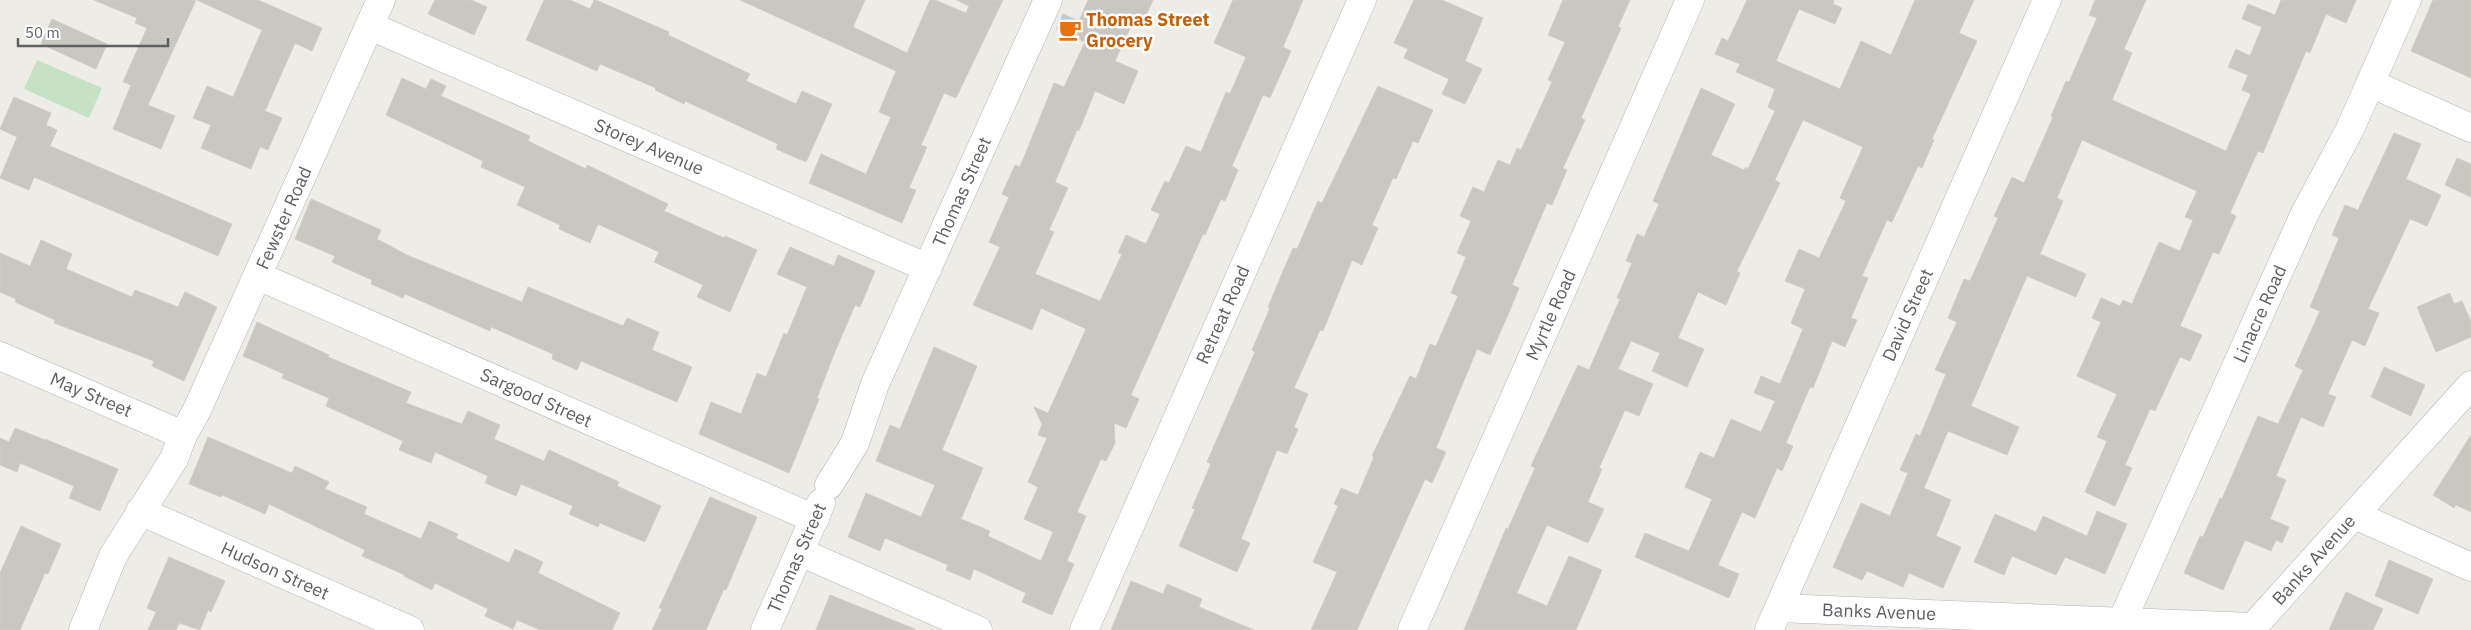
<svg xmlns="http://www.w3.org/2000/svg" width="2471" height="630" font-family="'IBM Plex Sans',sans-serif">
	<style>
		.pitch { fill: #c6e2c6 }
		.building { fill: #c9c7c2; stroke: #d2cec5 }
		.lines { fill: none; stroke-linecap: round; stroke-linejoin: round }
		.minor-casing { stroke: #b3b5b9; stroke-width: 29 }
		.minor { stroke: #fff; stroke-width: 28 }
		.labels { text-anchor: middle; stroke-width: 5; stroke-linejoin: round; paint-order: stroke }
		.food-label { font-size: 18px; font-weight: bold; fill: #c56008; stroke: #fff; text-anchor: start }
		.street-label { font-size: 18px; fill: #5e6064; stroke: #fff }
	</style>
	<rect width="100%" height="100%" fill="#eeece6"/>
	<!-- pitch -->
	<path class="pitch" d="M37,60L102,88L89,118L24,89Z"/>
	<!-- building -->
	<path class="building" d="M94,0H196L148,105L175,116L161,149L113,129L131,85L123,82L147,28L135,23L137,18Z
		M197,0H258L322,28L312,51L295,43L265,111L282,118L268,150L260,147L251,169L201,148L211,125L193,118L207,86L233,97L262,30Z
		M435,0H471L487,7L474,35L428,14Z
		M544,0H570L590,9L594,0H596L669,32L668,35L750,74L746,81L796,104L802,91L832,104L806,162L776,149L778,144L685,101L684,104L655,90L656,88L600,64L597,71L526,40Z
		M740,0H865L853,27L907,53L930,0H935L966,13L969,6L957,0H1003L956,98L944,93L921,145L927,147L909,188L916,190L902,223L809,183L821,154L866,174L891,117L879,112L896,71Z
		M1088,0H1153L1141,27L1132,24L1115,61L1138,71L1124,104L1095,91L1079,131L1077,130L1055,182L1068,188L1049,230L1054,232L1035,274L1100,301L1122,254L1118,253L1126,235L1146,244L1160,214L1151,210L1165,181L1169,183L1186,146L1201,152L1226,92L1230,94L1246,57L1214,43L1233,0H1303L1283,47L1291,51L1270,98L1263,95L1232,166L1238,170L1225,201L1221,199L1205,235L1203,234L1131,395L1139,399L1126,428L1114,423L1115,443L1106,461L1101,459L1077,512L1086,516L1067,561L1074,564L1052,615L1022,602L1026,593L974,569L970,580L946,570L948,565L885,538L880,551L848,537L866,493L921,517L935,485L876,461L890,425L900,429L934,347L977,366L942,450L983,468L961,519L990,531L988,536L1041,561L1053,532L1024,519L1038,487L1028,482L1047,438L1038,435L1042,424L1034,407L1048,413L1086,329L1041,308L1032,330L973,305L1000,247L989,242L1009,197L1002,194L1015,165L1020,167L1054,83L1064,87L1085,42L1057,29L1063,14L1079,21Z
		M1414,0H1442L1483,18L1465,61L1482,69L1465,104L1442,94L1449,79L1404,58L1408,49L1394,43Z
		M1563,0H1630L1618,27L1621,28L1581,118L1585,120L1563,168L1567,170L1552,205L1547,203L1512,285L1519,288L1507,317L1490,355L1477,349L1436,448L1446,452L1432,483L1425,479L1357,630H1311L1337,572L1313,562L1338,506L1334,504L1341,488L1358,495L1374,457L1372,456L1410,376L1416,379L1430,344L1436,346L1458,296L1451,293L1466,257L1457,253L1471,221L1460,216L1473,187L1484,192L1498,160L1510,165L1517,148L1521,150L1552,82L1548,80L1565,42L1548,35Z
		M1747,0H1834L1833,4L1842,8L1835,24L1799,9L1776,61L1840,89L1861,41L1891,55L1915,0H1974L1959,33L1977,41L1932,139L1934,140L1922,168L1918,166L1892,222L1887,220L1862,276L1868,278L1851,318L1857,320L1845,347L1832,341L1813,388L1810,387L1786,443L1793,446L1782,471L1777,468L1755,518L1742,512L1718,565L1739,574L1729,598L1635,557L1645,533L1689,551L1712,499L1685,487L1700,452L1714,458L1731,419L1761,432L1775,401L1754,393L1761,376L1780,384L1803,329L1791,323L1805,289L1785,281L1799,249L1819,258L1846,201L1840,198L1863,147L1803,120L1775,180L1780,183L1737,271L1740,273L1726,305L1698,292L1678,338L1704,349L1687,387L1652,371L1660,353L1631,341L1618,369L1653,384L1639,416L1625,410L1599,468L1602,469L1588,502L1604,509L1588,543L1547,525L1517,593L1547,606L1569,556L1602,570L1576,630H1464L1506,528L1508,529L1535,468L1531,466L1562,399L1578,365L1589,370L1620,299L1617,298L1632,263L1626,261L1637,234L1644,237L1659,204L1653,201L1701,88L1735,104L1711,155L1744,170L1746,167L1748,169L1775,111L1768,107L1775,89L1736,72L1740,64L1715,54L1722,38L1728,41Z
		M2095,0H2146L2124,49L2132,53L2112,100L2226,151L2251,94L2242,90L2248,75L2228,67L2236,49L2250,56L2262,27L2242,19L2248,4L2275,15L2281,0H2356L2346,23L2326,14L2310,53L2306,51L2263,153L2258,151L2230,213L2236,216L2219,254L2213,252L2180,326L2202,335L2190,361L2180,357L2155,411L2150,409L2125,465L2132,468L2115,506L2085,492L2107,441L2097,437L2117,394L2077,376L2101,322L2092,318L2101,298L2120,306L2123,300L2132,304L2159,242L2180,251L2193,220L2185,217L2197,191L2082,140L2057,198L2063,201L2040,254L2086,274L2076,297L2027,276L1971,406L2019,427L2007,455L1948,431L1924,488L1951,500L1936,536L1961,547L1943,588L1909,573L1903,587L1867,571L1862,580L1833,567L1861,503L1890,516L1908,473L1900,470L1916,434L1920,436L1946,374L1935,370L1957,322L1948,318L1964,279L1970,281L1998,218L1994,216L2012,177L2024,183L2053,117L2051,116L2066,81L2069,82L2097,18L2089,15Z
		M2433,0H2471V78L2411,51Z
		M52,19L107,44L96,69L41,44Z
		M402,78L426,89L431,79L446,86L441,96L530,136L528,141L586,169L587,165L668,204L664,211L724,238L725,236L757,250L730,312L697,297L703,285L654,262L659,252L598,224L590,243L559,229L560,225L517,205L525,187L481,167L483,161L386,115Z
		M1378,86L1433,110L1418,143L1413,141L1396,179L1393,178L1372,225L1378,228L1362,265L1352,260L1323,331L1320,330L1294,388L1308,394L1294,427L1298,429L1287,454L1277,450L1241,539L1250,543L1237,572L1179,546L1195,509L1192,508L1211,464L1207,462L1255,352L1252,350L1270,308L1268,307L1281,276L1293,248L1297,249L1318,201L1322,203Z
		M14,97L51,113L46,125L57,130L50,146L232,224L218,256L34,177L29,190L0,178L17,137L0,129Z
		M2394,133L2421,144L2406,179L2441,195L2427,226L2410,219L2368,309L2379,313L2365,346L2352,340L2328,394L2336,397L2323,427L2301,417L2276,476L2286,480L2270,519L2289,527L2282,543L2276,540L2271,551L2245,540L2223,590L2184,573L2200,536L2203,537L2220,498L2222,499L2258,416L2278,424L2303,370L2295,366L2320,311L2310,307L2339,238L2332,235L2345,205L2358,210Z
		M2457,158L2471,164V197L2445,185Z
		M311,199L381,230L377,239L407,255L522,302L528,287L623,326L627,318L659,332L652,350L692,367L677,402L581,361L577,370L552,359L553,354L491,327L490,331L405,294L403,298L371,284L372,280L332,262L335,256L295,239Z
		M41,240L72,254L66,269L132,297L135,290L178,307L185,292L217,307L184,381L152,366L154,361L54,323L55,320L15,302L16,299L0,292V253L30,266Z
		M790,247L834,266L838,255L875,271L860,307L855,305L834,354L817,398L819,399L789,473L699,434L711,402L741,414L757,373L766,377L784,333L787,335L807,287L777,274Z
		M2450,293L2454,304L2462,301L2471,322V337L2436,352L2417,307Z
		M257,322L329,355L328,357L411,392L406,403L462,424L468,411L500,425L494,439L544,461L549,450L619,482L617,486L661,506L645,542L600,523L598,527L569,514L573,506L521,484L516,496L485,483L488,476L435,452L431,463L399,450L403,441L326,406L329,398L282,378L284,374L243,356Z
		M2384,367L2425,385L2411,416L2371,397Z
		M15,428L45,440V439L118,469L100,511L69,498L74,486L20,463L17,472L0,465V438L9,442Z
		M2471,435V512L2456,505L2454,508L2433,495Z
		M208,437L292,473L295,466L329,482L325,489L367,507L364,514L421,539L429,521L458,534L456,538L509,563L515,549L543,562L538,573L620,613L612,630H540L517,620L513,629L485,616L488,609L435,583L432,590L404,576L405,575L362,556L365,550L269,504L265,514L222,495L221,497L189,484Z
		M710,497L757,517L726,590L724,589L706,630H652L662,609L659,608Z
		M2097,511L2127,524L2105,574L2065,557L2056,575L2012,556L2004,575L1974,562L1995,514L2036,532L2043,516L2087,536Z
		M21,526L61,544L48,574L45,573L20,630H0V573Z
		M169,557L225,581L211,612L208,610L200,630L179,623L176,630H148L156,612L147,608Z
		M2389,560L2433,579L2418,614L2375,596Z
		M1131,581L1163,594L1167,584L1202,599L1199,607L1254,630H1111Z
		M2346,592L2383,609L2373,630H2329Z
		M830,595L915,629V630H816Z"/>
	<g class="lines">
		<defs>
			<path id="minor" d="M370,26L928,268
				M2370,83L2471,128
				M258,276L815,519
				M0,356L183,435
				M829,485L855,443L875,384L1048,0
				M140,511L410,630
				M2355,515L2471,567
				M800,552L978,630
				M1779,608L2253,627L2471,385
				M83,630L113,556L174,459L183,435L196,412L381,0
				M765,630L821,503
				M1084,630L1362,0
				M1412,630L1690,0
				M1769,630L2047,0
				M2118,630L2305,213L2350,129L2407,0"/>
		</defs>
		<!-- minor casing -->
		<use href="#minor" class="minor-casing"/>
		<!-- minor -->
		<use href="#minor" class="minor"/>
	</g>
	<!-- icons -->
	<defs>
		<symbol id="cafe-bare" viewBox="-9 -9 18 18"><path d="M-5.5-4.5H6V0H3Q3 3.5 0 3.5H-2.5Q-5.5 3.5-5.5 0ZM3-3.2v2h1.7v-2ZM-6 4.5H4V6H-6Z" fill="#e8710a" stroke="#fff" stroke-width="2.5" paint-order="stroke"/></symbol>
	</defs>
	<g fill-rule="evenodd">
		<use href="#cafe-bare" x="1054" y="14" width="32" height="32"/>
	</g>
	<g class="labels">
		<!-- food labels -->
		<g class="food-label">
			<text x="1086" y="26">Thomas Street<tspan x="1086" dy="21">Grocery</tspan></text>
		</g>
		<!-- street labels -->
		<g class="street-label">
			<text transform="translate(649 147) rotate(23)" y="6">Storey Avenue</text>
			<text transform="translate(962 192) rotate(-66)" y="6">Thomas Street</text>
			<text transform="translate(284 218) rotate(-66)" y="6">Fewster Road</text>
			<text transform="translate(2260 314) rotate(-66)" y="6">Linacre Road</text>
			<text transform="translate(1223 315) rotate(-66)" y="6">Retreat Road</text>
			<text transform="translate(1551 315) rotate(-66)" y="6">Myrtle Road</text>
			<text transform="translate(1908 315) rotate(-66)" y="6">David Street</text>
			<text transform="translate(91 395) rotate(23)" y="6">May Street</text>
			<text transform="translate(536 398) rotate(24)" y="6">Sargood Street</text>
			<text transform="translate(797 558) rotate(-66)" y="6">Thomas Street</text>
			<text transform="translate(2314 560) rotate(-48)" y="6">Banks Avenue</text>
			<text transform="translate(275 571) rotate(24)" y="6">Hudson Street</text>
			<text transform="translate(1879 612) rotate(2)" y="6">Banks Avenue</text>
		</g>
	</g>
	<!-- scale -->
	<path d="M18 38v8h150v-8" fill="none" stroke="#5e6064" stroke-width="2.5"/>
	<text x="25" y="38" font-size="15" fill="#5e6064" stroke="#ffffff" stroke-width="4" paint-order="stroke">50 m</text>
</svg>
